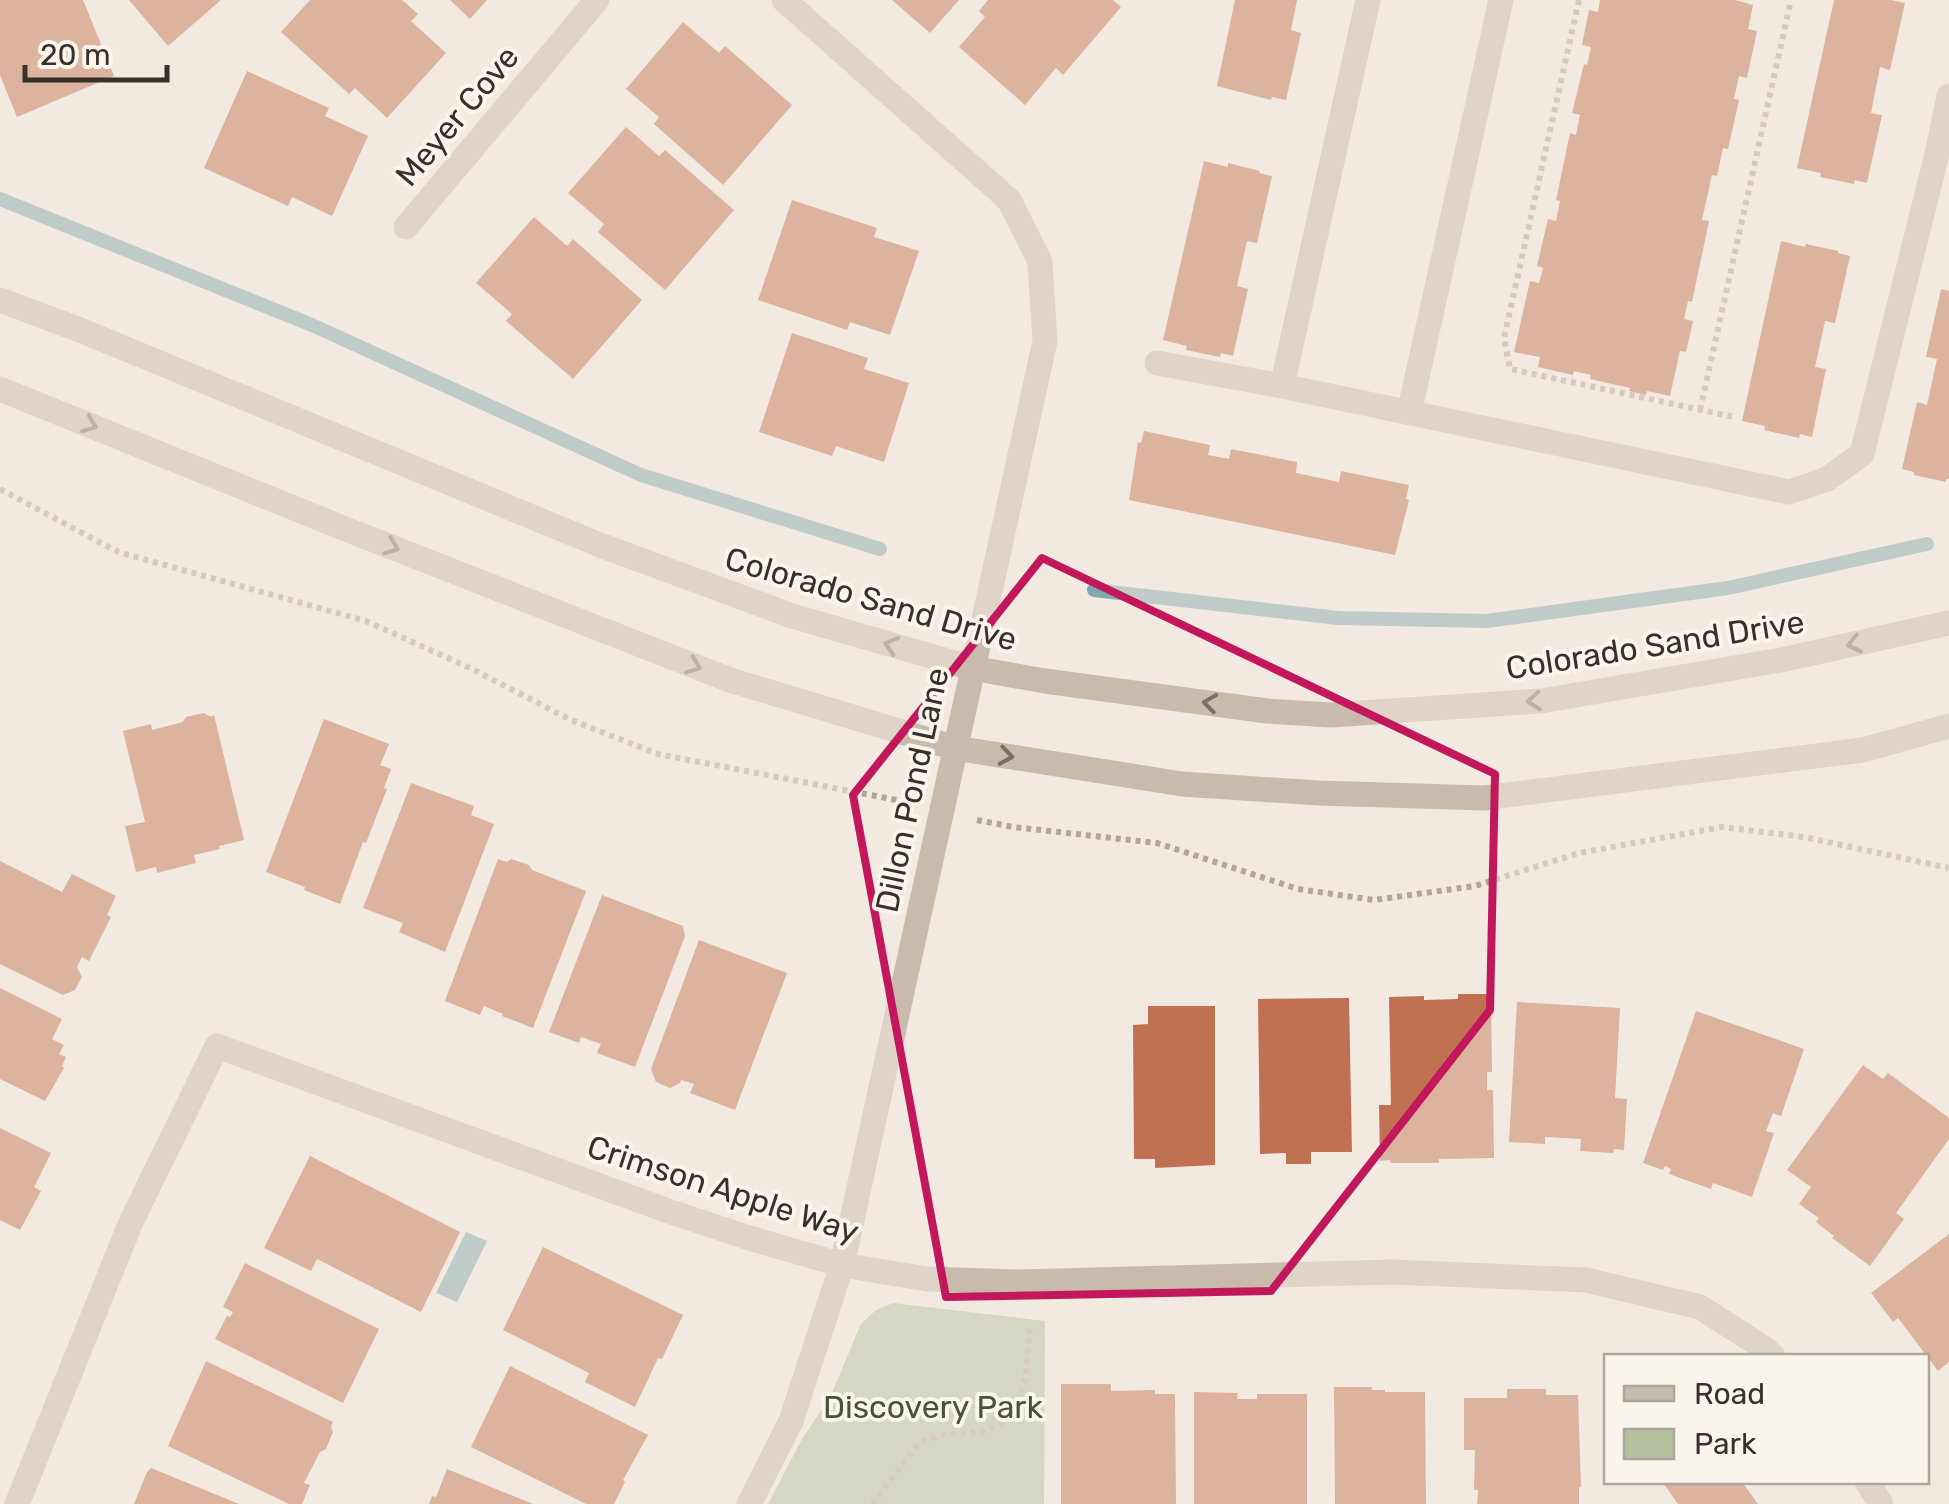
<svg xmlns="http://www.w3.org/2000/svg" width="1949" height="1504" font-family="Rubik,sans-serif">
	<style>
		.green { fill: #b4c0a0 }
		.water { fill: #80a9ad }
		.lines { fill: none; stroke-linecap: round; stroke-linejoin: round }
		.stream { stroke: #80a9ad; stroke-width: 14 }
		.building { fill: #bf7151 }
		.path { stroke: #b5a596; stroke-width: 6; stroke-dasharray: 5 5; stroke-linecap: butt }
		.service { stroke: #c9bbac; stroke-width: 25 }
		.minor { stroke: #c9bbac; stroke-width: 25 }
		.oneway { stroke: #796f65 }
		.marked { fill: none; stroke: #c2185b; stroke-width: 8; stroke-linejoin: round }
		.labels { text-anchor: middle; stroke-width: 8; stroke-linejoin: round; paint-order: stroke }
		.street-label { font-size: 32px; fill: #38302b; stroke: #f9f4ec }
		.park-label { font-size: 32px; fill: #455530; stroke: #f9f4ec }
	</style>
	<rect width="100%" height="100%" fill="#f2eae0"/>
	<!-- green -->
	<path class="green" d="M893,1303L1045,1321L1044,1504H768L801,1441L831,1395L861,1324L876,1310Z"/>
	<!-- water -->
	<path class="water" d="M466,1232L487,1241L457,1302L436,1293Z"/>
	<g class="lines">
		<!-- stream -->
		<path class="stream" d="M0,199L312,325L641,475L880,549
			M1094,590L1338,618L1487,621L1728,588L1927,544"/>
	</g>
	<!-- building -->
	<path class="building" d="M0,0H83L114,76L17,117L0,75Z
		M129,0H221L168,46Z
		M310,0H402L418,14L411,21L446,53L387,118L355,88L349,94L281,32Z
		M450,0H487L470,19Z
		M892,0H959L930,33Z
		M988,0H1113L1121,7L1063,75L1056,68L1025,105L959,47L985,17L979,11Z
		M1235,0H1297L1291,30L1301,33L1286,100L1272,97L1271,100L1217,86Z
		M1600,0H1735L1753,5L1748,29L1757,31L1747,78L1739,76L1734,99L1739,100L1728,149L1723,148L1717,176L1712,175L1702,220L1709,221L1692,302L1688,301L1684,319L1693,321L1686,352L1680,351L1670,396L1647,391L1646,395L1629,391L1630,388L1590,379L1591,375L1574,371L1573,375L1538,367L1540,357L1514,352L1530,281L1539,283L1543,268L1537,266L1548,219L1556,221L1560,201L1556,200L1570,133L1576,135L1580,115L1572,113L1584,64L1587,65L1591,47L1582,45L1589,10L1598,12Z
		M1834,0H1891L1905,3L1890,70L1880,67L1871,113L1882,115L1867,183L1855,180L1854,184L1820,177L1821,173L1797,168Z
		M683,22L719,53L725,46L792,105L723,185L654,124L659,117L626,89Z
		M247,71L329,108L325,116L368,136L332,216L292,197L288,206L204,168Z
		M626,127L659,156L665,150L734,210L665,290L598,232L604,224L568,193Z
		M1204,161L1228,167V163L1260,171L1259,173L1272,176L1257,243L1247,241L1237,286L1248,289L1233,356L1221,353L1220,357L1186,350L1187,346L1163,340Z
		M792,200L877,228L874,237L919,251L890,335L850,322L847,330L758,300Z
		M534,217L567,246L573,239L642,300L573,379L506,321L512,314L476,283Z
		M1781,241L1805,247L1806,244L1838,251V253L1850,256L1835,323L1825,321L1815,367L1826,369L1812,437L1800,434L1799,438L1764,430L1765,426L1742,421Z
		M1941,289L1949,291V479H1946V482L1914,475V472L1902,469L1917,402L1927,405L1937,359L1926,357Z
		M792,333L868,358L864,369L909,383L884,462L836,446L832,456L759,432Z
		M1144,431L1210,445L1208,455L1229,459L1231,449L1297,462L1296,473L1339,482L1341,471L1409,485L1406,499L1409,500L1395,555L1129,500L1138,442L1141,443Z
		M204,713L211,717L214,715L244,840L219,846L220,849L194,855L196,863L157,873L156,867L136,872L125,826L145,822L123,731L151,724L152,730L183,722L186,717Z
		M324,719L389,744L380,765L391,769L384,788L387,789L366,843L363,842L340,904L304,890L305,887L266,872Z
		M411,783L474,806L471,815L494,824L445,952L399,932L403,923L363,908Z
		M498,859L507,862L511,859L529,865L532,870L586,891L533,1028L502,1016L503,1014L484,1006L480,1015L445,1001Z
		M0,861L62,892L72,874L116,896L107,915L111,917L89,961L82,957L77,967L82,977L75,990L63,995L0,964Z
		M602,895L683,926L685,936L635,1067L597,1053L601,1044L581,1037L579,1043L549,1032Z
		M699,940L787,973L735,1110L690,1093L694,1084L681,1080L680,1083L670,1088L656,1082L651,1069Z
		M0,988L62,1019L52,1039L64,1045L59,1054L66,1057L62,1066L64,1068L45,1101L0,1079Z
		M1458,994H1491L1492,1072H1487V1090H1493L1494,1158L1439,1159V1163H1391L1390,1160L1380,1161L1379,1105H1391L1389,997L1424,996V1000L1458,999Z
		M1349,998L1352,1152H1311V1164H1286V1153L1260,1154L1258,999Z
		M1517,1002L1620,1008L1615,1098L1627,1099L1624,1150L1614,1149L1613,1153L1580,1151L1581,1139L1545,1137V1144L1509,1142Z
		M1148,1006H1215V1165L1155,1168V1159H1134L1133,1025L1148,1024Z
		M1696,1011L1804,1049L1781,1116L1773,1113L1766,1131L1774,1133L1752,1197L1713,1183L1711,1189L1669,1174L1671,1169L1665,1166L1663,1170L1643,1163Z
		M1863,1065L1883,1079L1888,1073L1949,1118V1139L1896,1213L1904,1219L1870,1266L1832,1238L1834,1236L1816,1222L1819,1218L1799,1204L1811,1187L1787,1170Z
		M0,1128L51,1153L34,1187L41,1191L20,1230L0,1220Z
		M310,1156L460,1232L421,1312L317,1259L311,1271L264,1248Z
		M1949,1234V1362L1938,1371L1898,1318L1893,1322L1871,1293Z
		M543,1247L683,1315L662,1359L658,1358L635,1407L585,1382L589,1373L503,1330Z
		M245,1263L379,1329L343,1403L215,1339L227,1316L230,1317L233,1312L223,1307Z
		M206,1361L333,1422L331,1427L333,1432L326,1449L320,1452L304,1483L310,1485L302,1504H289L168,1446Z
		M510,1366L648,1435L623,1480L625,1482L614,1504H586L471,1447Z
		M1061,1384H1111V1391L1155,1390V1394H1175L1176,1504H1061Z
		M1334,1387H1372V1390H1385V1392H1425L1426,1504H1335Z
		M1507,1389H1546V1395H1578L1581,1487H1579V1504H1477L1478,1490H1474L1475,1450H1464V1398H1507Z
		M1194,1392L1238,1393L1237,1399H1257V1394H1307V1504H1194Z
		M151,1468L239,1504H134L147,1472Z
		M447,1469L533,1504H429L432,1496L436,1497Z
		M1667,1482H1742L1758,1504H1678L1664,1484Z"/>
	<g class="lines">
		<!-- path -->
		<path class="path" d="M1579,0L1504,338L1510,369L1734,417
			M1700,410L1791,0
			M0,489L118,552L366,621L470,668L571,720L658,754L907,802
			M977,820L1013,827L1157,843L1298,889L1374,900L1475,886L1579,853L1722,827L1804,837L1949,868
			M872,1504L918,1444L937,1436L986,1431L1005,1422L1019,1401L1025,1379L1030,1329"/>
		<!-- service -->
		<path class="service" d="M1157,363L1282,386L1789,492L1827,479L1862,454L1937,154L1949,96
			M1282,386L1368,0
			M1409,413L1501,0"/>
		<!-- minor -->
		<path class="minor" d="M406,227L597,0
			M0,300L80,330L600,545L792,616L972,668L1045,681L1267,711L1331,715L1541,701L1781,660L1949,623
			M0,389L348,530L730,680L955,748L1182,784L1318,793L1484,798L1863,750L1949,726
			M1867,1482L1881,1504
			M17,1504L131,1222L217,1046L671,1212L746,1237L842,1265L927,1279L1018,1282L1392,1272L1586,1280L1700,1307L1767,1350L1773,1356
			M749,1504L791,1421L842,1265L1045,341L1040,262L1009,200L784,0"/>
	</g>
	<!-- one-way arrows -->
	<defs><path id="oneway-chevron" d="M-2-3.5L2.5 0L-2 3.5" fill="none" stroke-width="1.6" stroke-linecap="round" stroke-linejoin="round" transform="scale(2.5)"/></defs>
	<g class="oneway">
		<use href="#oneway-chevron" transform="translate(90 425) rotate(22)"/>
		<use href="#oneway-chevron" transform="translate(392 547) rotate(21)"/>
		<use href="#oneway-chevron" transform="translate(1854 644) rotate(167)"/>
		<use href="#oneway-chevron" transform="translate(891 645) rotate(-164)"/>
		<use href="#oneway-chevron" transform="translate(694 666) rotate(21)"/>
		<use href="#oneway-chevron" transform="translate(1534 701) rotate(175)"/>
		<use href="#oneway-chevron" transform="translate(1210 703) rotate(-172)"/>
		<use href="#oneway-chevron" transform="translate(1006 756) rotate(9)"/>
	</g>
	<!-- marked area -->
	<path d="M0 0H1949V1504H0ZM1042,558L1495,774L1490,1010L1271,1291L946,1297L853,795Z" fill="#f2eae0" fill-opacity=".55" fill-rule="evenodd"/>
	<path class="marked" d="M1042,558L1495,774L1490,1010L1271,1291L946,1297L853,795Z"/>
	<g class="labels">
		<!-- street labels -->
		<g class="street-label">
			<text transform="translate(457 116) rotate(-50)" y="11">Meyer Cove</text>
			<text transform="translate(871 599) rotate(16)" y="11">Colorado Sand Drive</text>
			<text transform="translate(1655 645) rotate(-9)" y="11">Colorado Sand Drive</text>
			<text transform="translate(912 790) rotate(-78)" y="11">Dillon Pond Lane</text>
			<text transform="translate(723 1189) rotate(18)" y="11">Crimson Apple Way</text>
		</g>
		<!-- park labels -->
		<g class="park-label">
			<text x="933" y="1418">Discovery Park</text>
		</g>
	</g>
	<!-- legend -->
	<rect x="1604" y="1354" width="325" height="130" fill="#f9f4ec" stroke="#aca69f" stroke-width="2.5"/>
	<rect x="1624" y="1386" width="50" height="15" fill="#c9bbac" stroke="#aca69f" stroke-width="2.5"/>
	<text x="1694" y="1404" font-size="30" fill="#38302b">Road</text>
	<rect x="1624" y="1429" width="50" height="30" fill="#b4c0a0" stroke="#aca69f" stroke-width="2.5"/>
	<text x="1694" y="1454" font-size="30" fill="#38302b">Park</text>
	<!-- scale -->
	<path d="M25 65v15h142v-15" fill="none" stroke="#38302b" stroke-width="5"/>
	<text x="40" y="65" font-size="30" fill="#38302b" stroke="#f9f4ec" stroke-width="8" paint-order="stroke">20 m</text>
</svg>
